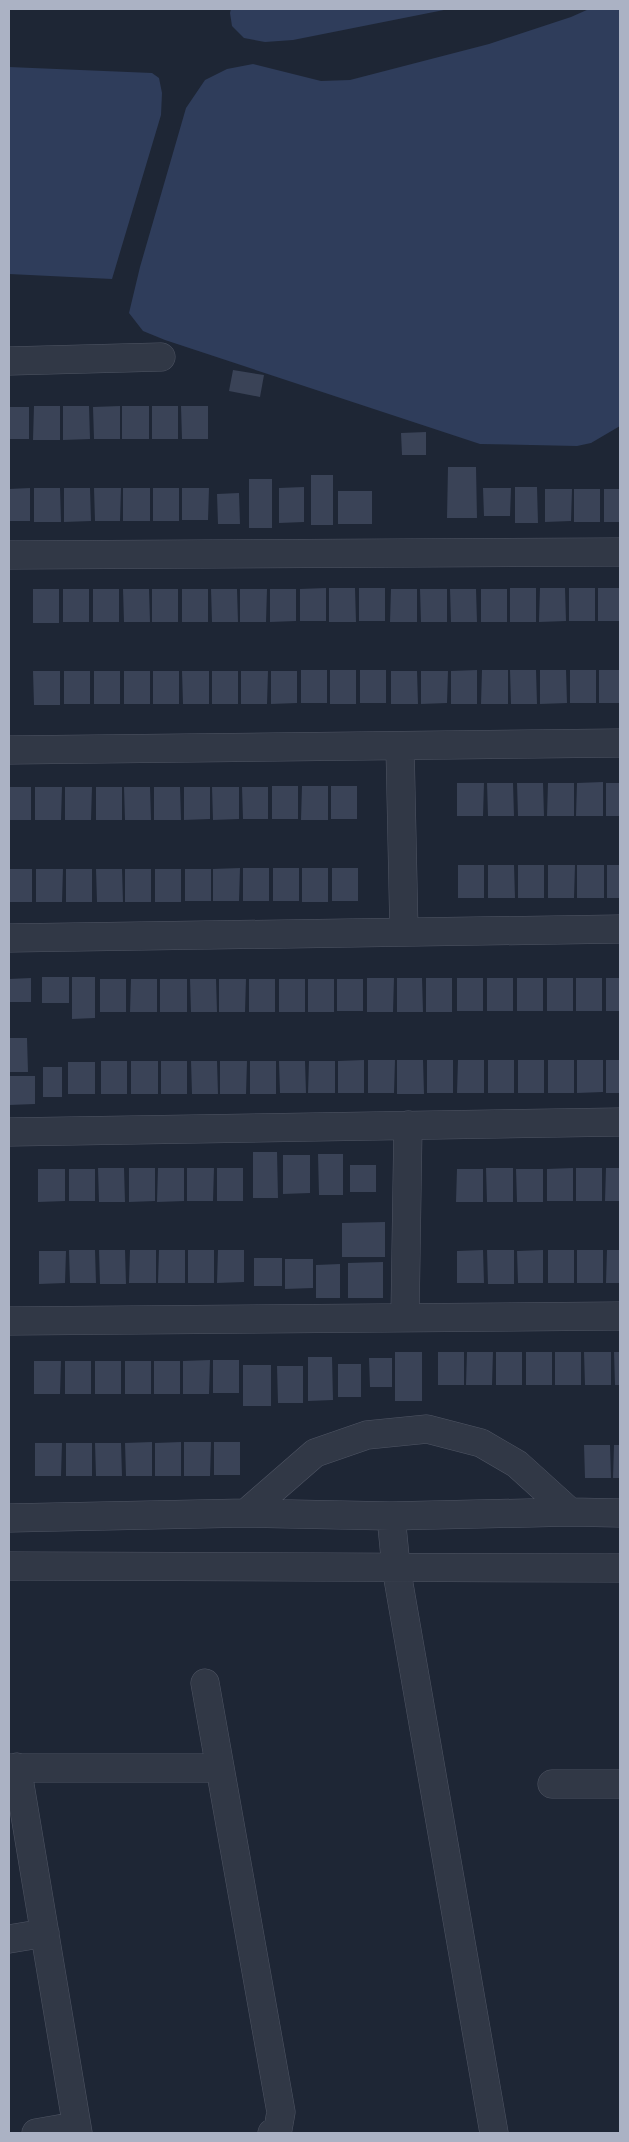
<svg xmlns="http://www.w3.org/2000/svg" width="629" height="2142" font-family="'IBM Plex Sans',sans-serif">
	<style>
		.water { fill: #2f3d5b }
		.building { fill: #3a4357 }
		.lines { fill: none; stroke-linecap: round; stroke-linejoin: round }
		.minor-casing { stroke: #4f5564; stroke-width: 29 }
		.minor { stroke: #313846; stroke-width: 28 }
	</style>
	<rect width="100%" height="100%" fill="#1e2635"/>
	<!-- water -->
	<path class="water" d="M231,9H449L293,40L265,42L244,38L232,26L230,13Z
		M589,9H620V426L591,443L577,446L480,444L165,340L143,331L129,313L140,267L186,108L205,80L227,69L253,64L321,81L350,80L489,44L571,17Z
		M9,67L152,73L159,78L162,93L161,115L112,279L9,274Z"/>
	<!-- building -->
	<path class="building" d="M233,370L264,375L260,397L229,391Z
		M34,406H60V440H33Z
		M63,406H89L90,439L63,440Z
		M120,406V439H94L93,407Z
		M122,406H149V439H122Z
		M152,406H178V439H152Z
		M181,406H208V439H182Z
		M9,407H29V439H9Z
		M426,432V455H402L401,433Z
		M448,467H476L477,518H447Z
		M311,475H333V525H311Z
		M249,479H272V528H249Z
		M304,487V522L279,523V488Z
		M515,487H537L538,523H515Z
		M30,488V521H9V489Z
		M34,488H60L61,522H34Z
		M64,488H90L91,521L64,522Z
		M94,488H121L120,521H95Z
		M123,488H150V521H123Z
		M153,488H179V521H153Z
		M182,488H209L208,520H182Z
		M483,488H511L510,516H484Z
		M545,489H572L571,521L545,522Z
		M574,489H600V522H574Z
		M604,489H620V522H604Z
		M338,491H372V524H338Z
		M239,493L240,524H218L217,494Z
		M326,588V621H300V589Z
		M329,588H355L356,622H329Z
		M359,588H385V621H359Z
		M510,588H536V622H510Z
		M540,588H565L566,621L539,622Z
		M569,588H595V621H569Z
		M598,588H620V621H598Z
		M33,589H59V623H33Z
		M63,589H89V622H63Z
		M93,589H119V622H93Z
		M123,589H149L150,622H124Z
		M152,589H178V622H152Z
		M182,589H208V622H182Z
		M211,589H237L238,622H212Z
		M240,589H267L266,622H240Z
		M270,589H296V621L270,622Z
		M391,589H417V622H390Z
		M420,589H447V622H421Z
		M450,589H476L477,622H451Z
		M481,589H507V622H481Z
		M301,670H327V703H301Z
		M330,670H356V704H330Z
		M360,670H386V703H360Z
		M477,670V704H451V671Z
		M482,670H508V704H481Z
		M510,670H536L537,704H511Z
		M540,670H566L567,703L540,704Z
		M570,670H596V703H570Z
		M599,670H620V703H599Z
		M33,671H60V705H34Z
		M64,671H90V704H64Z
		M94,671H120V704H94Z
		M124,671H150V704H124Z
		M153,671H179V704H153Z
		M182,671H209V704H183Z
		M212,671H238V704H212Z
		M241,671H268L267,704H241Z
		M271,671H297V703L271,704Z
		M391,671H417L418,704H391Z
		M421,671H448L447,703L421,704Z
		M603,782V816H576L577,783Z
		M457,783H484L483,816H457Z
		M487,783H513L514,816H488Z
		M517,783H543L544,816H518Z
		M548,783H574V816H547Z
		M606,783H620V816H606Z
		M272,786H298V819H272Z
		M302,786H328V820H301Z
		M331,786H357V819H331Z
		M9,787H31V820H9Z
		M35,787H62L61,820H35Z
		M65,787H92L91,820H65Z
		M96,787H122V820H96Z
		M124,787H150L151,820H125Z
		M154,787H180L181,820H154Z
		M184,787H210V819L184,820Z
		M212,787H239V819L213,820Z
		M242,787H268V819H243Z
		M458,865H484V898H458Z
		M488,865H514L515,898H488Z
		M518,865H544V898H518Z
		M548,865H575L574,898H548Z
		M577,865H604V898H577Z
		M607,865H620V898H607Z
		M240,868L239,901H213V869Z
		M243,868H269V901H243Z
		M273,868H299V901H273Z
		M302,868H328V902H302Z
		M332,868H358V901H332Z
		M9,869H32V902H9Z
		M36,869H63L62,902H36Z
		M66,869H92V902H66Z
		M96,869H122L123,902H97Z
		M125,869H151V902H125Z
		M155,869H181V902H155Z
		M185,869H211V901H185Z
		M42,977H69V1003H42Z
		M72,977H95V1018L72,1019Z
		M31,978V1002H9V979Z
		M367,978H394L393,1012H367Z
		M397,978H422L423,1012H397Z
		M426,978H452V1012H426Z
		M457,978H483V1011H457Z
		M487,978H513V1011H487Z
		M517,978H543V1011H517Z
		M547,978H573V1011H547Z
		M576,978H602V1011H576Z
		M606,978H620V1011H606Z
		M100,979H126V1012H100Z
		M131,979H157V1012H130Z
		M160,979H187V1012H160Z
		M190,979H216L217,1012H191Z
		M219,979H246L245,1012H219Z
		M249,979H275V1012H249Z
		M279,979H305V1012H279Z
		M308,979H334V1012H308Z
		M337,979H363V1011H337Z
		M9,1038H27L28,1072H9Z
		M364,1060V1093H338V1061Z
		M368,1060H395L394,1093H368Z
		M397,1060H423L424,1094H397Z
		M427,1060H453V1093H427Z
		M458,1060H484V1093H457Z
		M488,1060H514V1093H488Z
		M518,1060H544V1093H518Z
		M548,1060H574V1093H548Z
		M577,1060H603V1092L577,1093Z
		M606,1060H620V1093H606Z
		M101,1061H127V1094H101Z
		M131,1061H158V1094H131Z
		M161,1061H187V1094H161Z
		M191,1061H217L218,1094H192Z
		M220,1061H247L246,1094H220Z
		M250,1061H276V1094H250Z
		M279,1061H305L306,1093H280Z
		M309,1061H335V1093H308Z
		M68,1062H95V1094H68Z
		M43,1067H62V1097H43Z
		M9,1076H35V1104L9,1105Z
		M253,1152H277L278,1198H253Z
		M318,1154H343V1195H319Z
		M283,1155H310V1193L283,1194Z
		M350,1165H376V1192H350Z
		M98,1168H124L125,1202H99Z
		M129,1168H155V1201L129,1202Z
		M158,1168H184V1201L157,1202Z
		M187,1168H214L213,1201H187Z
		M217,1168H243V1201H217Z
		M486,1168H513V1202H487Z
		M573,1168V1201H547V1169Z
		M576,1168H602V1201H576Z
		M606,1168H620V1201H605Z
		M38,1169H65V1201L38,1202Z
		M69,1169H95V1201H69Z
		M457,1169H483V1202H456Z
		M516,1169H543V1202H517Z
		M385,1222V1257H342V1223Z
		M69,1250H95L96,1283H70Z
		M99,1250H125L126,1284H100Z
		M130,1250H156V1283H129Z
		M159,1250H185V1283H158Z
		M188,1250H214V1283H188Z
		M218,1250H244V1282L217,1283Z
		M483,1250L484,1283H457V1251Z
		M487,1250H514V1284H488Z
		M543,1250V1283H518L517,1251Z
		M548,1250H574V1283H548Z
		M577,1250H603V1283H577Z
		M607,1250H620V1283H606Z
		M39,1251H66L65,1283L39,1284Z
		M254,1258H282V1286H254Z
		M285,1259H313V1288L285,1289Z
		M383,1262V1298H348V1263Z
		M340,1264V1298H316V1265Z
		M395,1352H422V1401H395Z
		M438,1352H464V1385H438Z
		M467,1352H493L492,1385H466Z
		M496,1352H522V1385H496Z
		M526,1352H552V1385H526Z
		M555,1352H581V1385H555Z
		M584,1352H611V1385H585Z
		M614,1352H620V1385H615Z
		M308,1357H332L333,1400L308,1401Z
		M369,1358H392V1387H370Z
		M210,1360L209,1394H183V1361Z
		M213,1360H239V1393H213Z
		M34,1361H61L60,1394H34Z
		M65,1361H91V1394H65Z
		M95,1361H121V1394H95Z
		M125,1361H151V1394H125Z
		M154,1361H180V1394H154Z
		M338,1364H361V1397H338Z
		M243,1365H271V1406H243Z
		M277,1366H303V1403H278Z
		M152,1442V1476H126L125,1443Z
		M181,1442V1476H155V1443Z
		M184,1442H211L210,1476H184Z
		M214,1442H240V1475H214Z
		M35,1443H62L61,1476H35Z
		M66,1443H92V1476H66Z
		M95,1443H121L122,1476H96Z
		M584,1445H610L611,1478H585Z
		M614,1445H620V1478H613Z"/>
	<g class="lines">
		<defs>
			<path id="minor" d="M9,361L161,357
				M9,555L620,552
				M400,746L404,932
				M9,750L620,743
				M9,938L620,929
				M9,1132L620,1122
				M405,1317L408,1125
				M9,1321L620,1316
				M246,1513L315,1453L367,1435L427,1429L481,1443L517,1464L570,1512
				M391,1516L396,1567L494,2133
				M9,1518L246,1513L391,1516L570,1512L620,1513
				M9,1566L620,1568
				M205,1683L281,2112L278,2129L272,2133
				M17,1767L78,2133
				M9,1768H220
				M552,1784H620
				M9,1939L45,1933
				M36,2133L76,2126"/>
		</defs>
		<!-- minor casing -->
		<use href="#minor" class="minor-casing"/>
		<!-- minor -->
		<use href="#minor" class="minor"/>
	</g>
	<!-- border -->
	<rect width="629" height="2142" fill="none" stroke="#abb2c4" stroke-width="20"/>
</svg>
